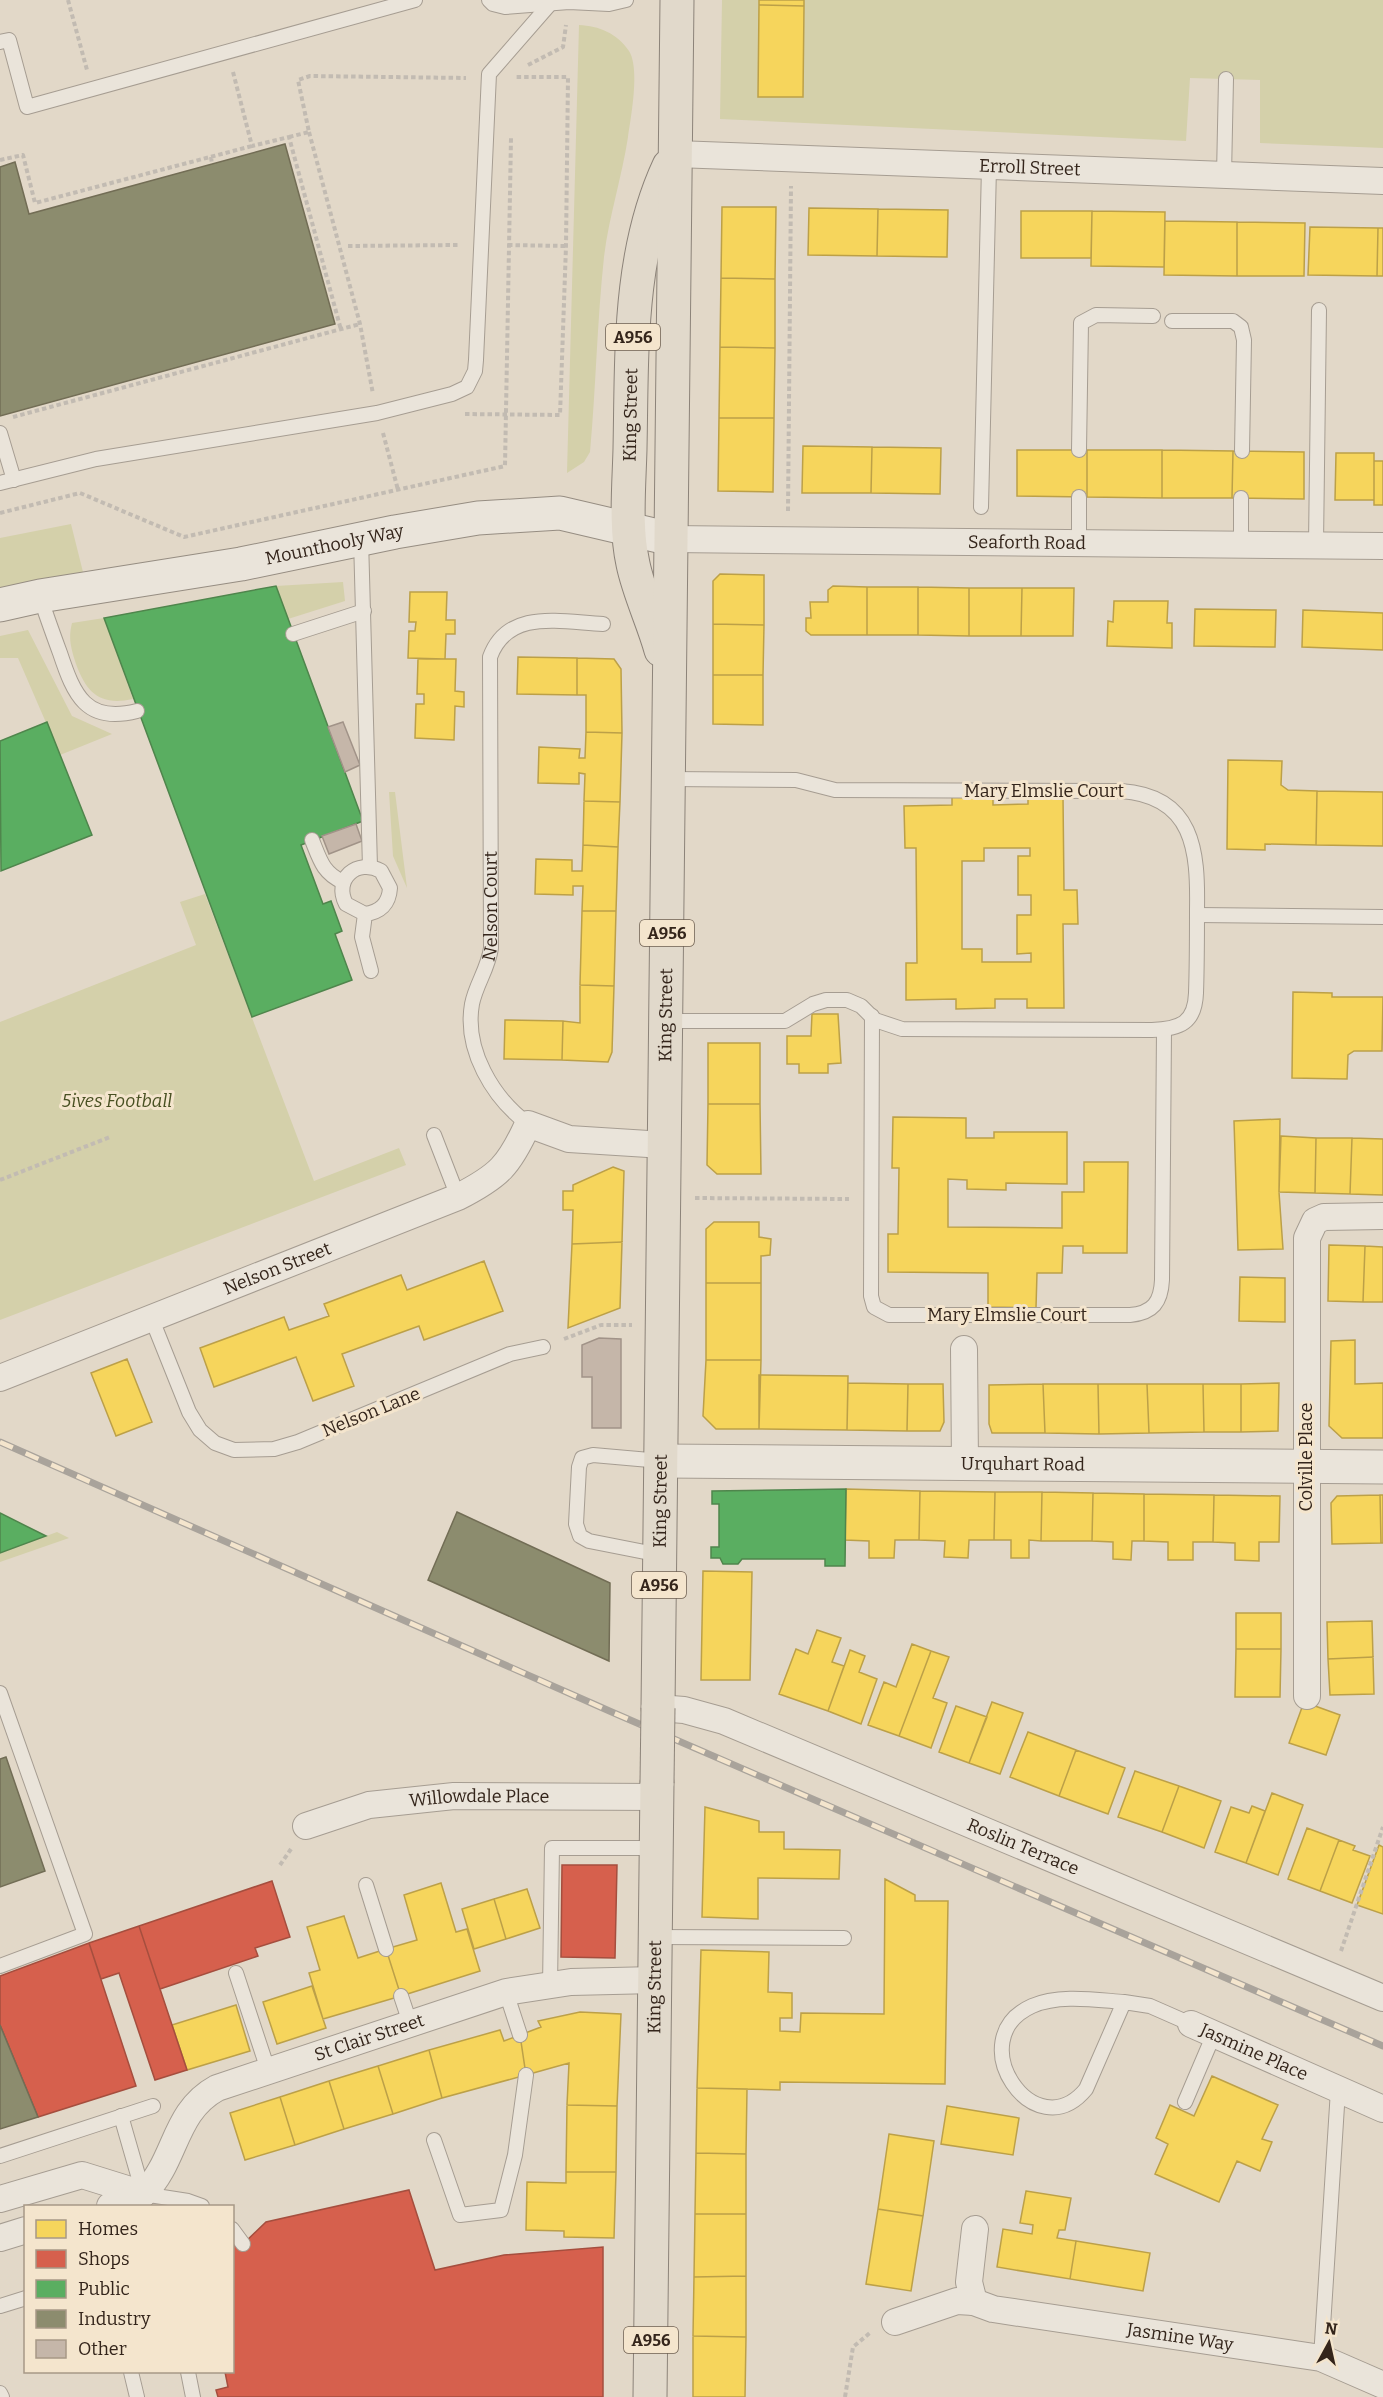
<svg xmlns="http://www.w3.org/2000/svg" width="1383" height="2397" font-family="Bitter,serif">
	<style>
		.green { fill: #d4d0aa }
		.homes { fill: #f6d55c; stroke: #bca048; stroke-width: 1.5; fill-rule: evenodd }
		.shops { fill: #d6604d; stroke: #a54e3e; stroke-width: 1.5 }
		.public { fill: #5aae61; stroke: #4f854c; stroke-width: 1.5 }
		.industry { fill: #8c8c6e; stroke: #726d55; stroke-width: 1.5 }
		.building { fill: #c5b6a9; stroke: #a19388; stroke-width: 1.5 }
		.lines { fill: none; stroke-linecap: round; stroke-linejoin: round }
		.service-casing { stroke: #a69d92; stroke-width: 16 }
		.minor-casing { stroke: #a69d92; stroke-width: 28 }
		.tertiary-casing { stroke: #a69d92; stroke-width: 35 }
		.secondary-casing { stroke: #968d82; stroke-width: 35 }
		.primary-casing { stroke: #8c8379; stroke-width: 35 }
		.path { stroke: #c2bbb2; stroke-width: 4; stroke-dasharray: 4.5 3; stroke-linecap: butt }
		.service { stroke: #eae4da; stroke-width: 14 }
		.minor { stroke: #eae4da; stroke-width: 26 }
		.tertiary { stroke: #eae4da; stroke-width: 33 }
		.secondary { stroke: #eae4da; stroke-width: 33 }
		.primary { stroke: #e1d9cb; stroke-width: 33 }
		.rail-casing { stroke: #a9a39b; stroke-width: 7 }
		.rail { stroke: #f4e5cd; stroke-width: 4.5; stroke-dasharray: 14; stroke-linecap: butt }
		.primary-bridge-casing { stroke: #8c8379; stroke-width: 35; stroke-linecap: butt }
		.primary-bridge { stroke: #e1d9cb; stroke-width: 33 }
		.labels { text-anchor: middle; stroke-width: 6; stroke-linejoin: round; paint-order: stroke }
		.shield { fill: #f4e5cd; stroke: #6e5f50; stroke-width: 1.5 }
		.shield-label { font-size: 16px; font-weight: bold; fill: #34251b }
		.street-label { font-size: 18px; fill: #34251b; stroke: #f4e5cd }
		.park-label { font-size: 18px; font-style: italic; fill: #485022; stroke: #f4e5cd }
	</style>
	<rect width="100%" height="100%" fill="#e2d8c8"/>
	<!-- green -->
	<path class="green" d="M722,0H1383V148L1260,143V80L1190,78L1186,141L720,119Z
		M579,25C599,26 617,33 629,51C640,68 631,117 628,137C622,177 609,216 604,257C597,322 596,387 590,452L584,462L567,473Z
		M71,524L83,572L0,588V538Z
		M343,582L345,601L288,619L276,586Z
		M104,618L133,699C101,706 87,694 76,664C71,648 68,639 72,623Z
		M28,630L72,716L112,734L60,755L18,658H0V636Z
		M389,792H395L407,888L393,856Z
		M205,894L314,1181L399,1148L406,1165L0,1320V1022L196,945L180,902Z
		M57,1532L69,1538L0,1562V1553Z"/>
	<!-- homes -->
	<path class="homes" d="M759,0H804V6L759,5Z
		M759,5L804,6L803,97H758Z
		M722,207H776L775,279L721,278Z
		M809,208L878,209L877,256L808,255Z
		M878,209L948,210L947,257L877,256Z
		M1021,211H1092L1091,258H1021Z
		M1092,211L1165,212L1164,267L1091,266Z
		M1165,221L1237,222V276L1164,275Z
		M1237,222L1305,223L1304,276H1237Z
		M1310,227L1378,228L1377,276L1308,275Z
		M1378,228H1383V276H1377Z
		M721,278L775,279V348L720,347Z
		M720,347L775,348L774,418H719Z
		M719,418H774L773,492L718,491Z
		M803,446L872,447L871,493H802Z
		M872,447L941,448L940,494L871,493Z
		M1017,450H1087V497L1017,496Z
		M1087,450H1162V498L1087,497Z
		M1162,450L1233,451L1232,498H1162Z
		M1233,451L1304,452V499L1232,498Z
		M1336,453H1374V500H1335Z
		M1374,461H1383V505H1374Z
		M720,574L764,575V625L713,624V581Z
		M833,586L867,587V635H811L806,631V618H811L810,602H828V590Z
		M867,587H918V635H867Z
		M918,587L969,588V636L918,635Z
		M969,588H1022L1021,636H969Z
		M1022,588H1074L1073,636H1021Z
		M410,592H447L446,620H455V634H446L445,659L408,658L409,631H415L416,622H409Z
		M1114,601H1168L1167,623H1172V648L1107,646L1108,621L1113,622Z
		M1195,609L1276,610L1275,647L1194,646Z
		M1303,610L1383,613V650L1302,647Z
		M713,624L764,625L763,675H713Z
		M518,657L577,658V695L517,694Z
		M577,658L614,659L621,669L622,733L586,732V695H577Z
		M418,659H456L455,691L464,692V707L455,706L454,740L415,738L416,704H424V694H417Z
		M713,675H763V725L713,724Z
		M586,732L622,733L620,802L584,801L585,774L579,773V784L538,783L539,747L580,749L579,758H585Z
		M1228,760L1282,761L1281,785L1288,790L1317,791L1316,845L1265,844V850L1227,849Z
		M1317,791L1383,792V846L1316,845Z
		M993,796V805L1028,804V797L1063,796L1064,890H1077L1078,924H1063L1064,1008H1027V999H995V1008L956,1009V999L906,1000V963H917L916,848H905L904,806L952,805V797ZM984,848H1030V856H1018V895H1031V915H1017V954L1031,953V962H982V949H962V861H984Z
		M584,801L620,802L618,847L583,845Z
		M583,845L618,847L616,911H582L583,886H573V895L535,894L536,859L572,860V871H582Z
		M582,911H616L614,986L580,985Z
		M580,985L614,986L612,1052L608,1062L562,1060L563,1021L580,1023Z
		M1293,992L1332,993V997H1383L1382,1051H1354L1348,1055L1347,1079L1292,1078Z
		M812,1014H838L841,1063L828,1064V1073H799V1064H787V1036H811Z
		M505,1020L563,1021L562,1060L504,1059Z
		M708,1043H760V1104H708Z
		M708,1104H760L761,1174H717L707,1165Z
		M893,1117L966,1118V1138H994V1132H1067V1184L1006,1183V1190L967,1189V1180L948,1179V1227L1062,1228V1192H1084V1162H1128L1127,1253H1083V1246H1063L1062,1273H1037L1036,1308L988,1307V1273L888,1272V1234H898L899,1168H892Z
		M1280,1119L1279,1192L1283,1249L1238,1250L1234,1121Z
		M1281,1136L1316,1138L1315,1193L1279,1192Z
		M1316,1138H1352L1350,1194L1315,1193Z
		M1352,1138L1383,1139V1195L1350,1194Z
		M613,1167L624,1171L622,1242L572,1244L573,1210H563V1191H573V1185Z
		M714,1222H759V1237L771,1239L770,1255L761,1256V1283H706V1229Z
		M622,1242L620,1308L568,1328L572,1244Z
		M1329,1245L1365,1246L1363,1302L1328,1301Z
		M1365,1246L1383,1247V1302H1363Z
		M484,1261L503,1311L424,1340L419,1326L342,1354L354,1386L313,1401L296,1357L214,1387L200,1348L284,1317L289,1330L329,1316L324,1304L401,1275L407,1290Z
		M1240,1277L1285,1278V1322L1239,1321Z
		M706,1283H761V1360H706Z
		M1355,1340V1384L1383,1383V1438H1342L1329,1426L1331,1341Z
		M127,1359L152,1422L116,1436L91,1373Z
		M706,1360H761L759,1429H716L703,1416Z
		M759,1375L848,1376L847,1430L759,1429Z
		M848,1383L908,1384L907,1431L847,1430Z
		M1279,1383L1278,1431L1241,1432V1384Z
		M908,1384H943L944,1422L940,1431H907Z
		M1043,1384H1098L1099,1434L1045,1433Z
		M1043,1384L1045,1433H992L989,1424V1385Z
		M1098,1384H1147L1149,1433L1099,1434Z
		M1147,1384H1203L1204,1432L1149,1433Z
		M1203,1384H1241V1432H1204Z
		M846,1489L920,1491L919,1540H895L894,1558H869V1541L845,1540Z
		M920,1491L995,1492L994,1540H969L968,1558L944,1557L945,1541L919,1540Z
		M995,1492H1042L1041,1541L1029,1540V1558H1011V1540H994Z
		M1042,1492L1093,1493L1092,1541H1041Z
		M1093,1493L1144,1494V1541H1132L1131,1560L1113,1559V1542L1092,1541Z
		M1144,1494L1214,1495L1213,1542H1193V1560H1168V1542L1144,1541Z
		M1214,1495L1280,1496L1279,1542H1259V1561L1235,1560V1543L1213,1542Z
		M1380,1495L1381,1543L1332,1544L1331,1503L1337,1496Z
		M1380,1495H1383V1543H1381Z
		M703,1571L752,1572L750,1680H701Z
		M1236,1613H1281V1649H1236Z
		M1372,1621L1373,1657L1328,1659L1327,1622Z
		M817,1630L841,1638L832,1662L844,1666L828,1711L779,1694L796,1649L808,1654Z
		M912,1644L931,1651L899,1736L868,1725L884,1682L896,1687Z
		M1236,1649H1281L1280,1697H1235Z
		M850,1650L865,1656L859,1672L877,1679L861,1724L828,1711Z
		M931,1651L949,1657L933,1698L947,1703L931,1748L899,1736Z
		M1373,1657L1374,1694L1330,1695L1328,1659Z
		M992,1702L1023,1713L1000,1774L969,1763Z
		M1304,1702L1340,1715L1326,1755L1289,1743Z
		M956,1706L987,1717L969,1763L939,1752Z
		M1028,1732L1076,1750L1059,1796L1010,1777Z
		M1076,1750L1125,1768L1108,1814L1059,1796Z
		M1135,1771L1179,1786L1162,1832L1118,1817Z
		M1179,1786L1221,1801L1204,1848L1162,1832Z
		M1272,1793L1303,1805L1278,1875L1246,1863Z
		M1252,1806L1265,1811L1246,1863L1215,1852L1231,1807L1249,1813Z
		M705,1807L759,1821V1832H784V1849L840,1850L839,1879L758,1878V1919L702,1917Z
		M1307,1828L1339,1840L1320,1891L1288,1879Z
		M1339,1840L1355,1846L1353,1850L1370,1856L1352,1903L1320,1891Z
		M1379,1845L1383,1847V1914L1357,1905Z
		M885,1879L915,1895V1901H948L945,2084L780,2082V2090L697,2088L701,1950L769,1952L768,1992L792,1993V2018H780V2031L800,2032L801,2013L884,2014Z
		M441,1883L456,1932L467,1929L480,1971L401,1996L386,1949L417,1940L404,1895Z
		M527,1889L540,1928L506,1939L494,1899Z
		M494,1899L506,1939L474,1949L462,1909Z
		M344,1916L358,1958L386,1949L401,1996L323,2019L309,1973L320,1970L307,1927Z
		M312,1986L326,2028L277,2044L263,2002Z
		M236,2005L250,2051L187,2070L172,2025Z
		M580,2012L621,2014L617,2106L567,2105L569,2063L526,2075L520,2035L541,2027L538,2021Z
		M500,2030L504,2041L520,2035L526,2075L442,2098L429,2050Z
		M429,2050L442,2098L393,2114L378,2066Z
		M378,2066L393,2114L344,2129L329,2081Z
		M1212,2076L1278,2105L1262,2139L1272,2142L1260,2171L1237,2161L1219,2202L1155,2174L1168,2144L1156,2138L1170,2105L1194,2116Z
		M329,2081L344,2129L295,2145L280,2097Z
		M697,2088L747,2089L746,2154L696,2153Z
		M280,2097L295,2145L245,2160L230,2113Z
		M567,2105L617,2106L616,2172H566Z
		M947,2106L1019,2118L1013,2155L941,2144Z
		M889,2134L934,2141L923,2216L878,2209Z
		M696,2153L746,2154V2214H695Z
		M566,2172H616L614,2238L564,2237V2231L526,2230L527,2182L566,2183Z
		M1026,2191L1071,2198L1065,2230H1059L1057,2238L1076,2241L1070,2279L997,2267L1003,2229L1032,2234L1033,2225L1020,2223Z
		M878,2209L923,2216L911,2291L866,2284Z
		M695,2214H746V2276L694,2277Z
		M1076,2241L1150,2253L1143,2291L1070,2279Z
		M746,2276V2337L693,2336L694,2277Z
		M693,2336L746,2337L745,2397H693Z"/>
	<!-- shops -->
	<path class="shops" d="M562,1865H617L615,1958L561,1957Z
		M272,1881L290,1937L255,1948L258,1956L160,1989L139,1926Z
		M139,1926L187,2070L155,2080L119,1973L101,1979L89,1943Z
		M89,1943L136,2086L38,2117L0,2025V1976Z
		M409,2190L435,2270L504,2255L603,2247V2397H218L216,2390L228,2387L225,2372H232V2246L243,2244L266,2222Z"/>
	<!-- public -->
	<path class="public" d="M276,586L363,821L301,845L323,904L331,901L342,931L335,934L352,980L252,1017L104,618Z
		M47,722L92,835L1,871L0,741Z
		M846,1489L845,1566H825V1559H742L738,1564H723L720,1558H711V1547H719V1504H712V1491Z
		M0,1513L46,1536L0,1553Z"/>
	<!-- industry -->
	<path class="industry" d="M285,144L335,324L0,416V167L15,162L29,214Z
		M457,1512L610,1583L609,1661L428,1580Z
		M6,1757L45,1871L0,1887V1759Z
		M0,2025L38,2117L0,2129Z"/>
	<!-- building -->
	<path class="building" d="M343,722L360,765L345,772L328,727Z
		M356,824L362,841L329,854L322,836Z
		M599,1338L621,1339V1428H592V1377H582V1345Z"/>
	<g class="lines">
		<defs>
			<g id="service">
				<path d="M489,0L493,4L505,7L569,2L609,4L626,0"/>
				<path d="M0,42L9,40L27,107L415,0"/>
				<path d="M1224,175L1226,79"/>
				<path d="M1172,321H1233L1241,327L1244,340L1242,451"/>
				<path d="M0,433L14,480"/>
				<path d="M1079,450L1081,323L1096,315L1153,316"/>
				<path d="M0,483L96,459L377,413L452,394L467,387L475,371L476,360L489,74L550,4"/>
				<path d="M981,507L989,167"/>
				<path d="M361,539L370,867"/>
				<path d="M1079,542V497"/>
				<path d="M1241,543V498"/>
				<path d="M1316,544L1319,310"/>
				<path d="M40,596C46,615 53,634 60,653C74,695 86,724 137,711"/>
				<path d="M293,634L364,611"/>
				<path d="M312,840C320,860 323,873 343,882"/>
				<path d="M365,914L346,904C333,879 357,858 381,871L390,888C389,904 380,912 365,914L362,937L371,971"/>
				<path d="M1197,915L1383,917"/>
				<path d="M872,1016L871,1296L874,1307L889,1315H1130C1153,1313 1161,1302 1162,1280L1164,1030"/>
				<path d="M666,1021H785L813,1004L826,1000H847L861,1006L875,1020L902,1029L1152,1030C1180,1029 1195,1023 1196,993C1197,965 1197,937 1197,909C1198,851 1194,796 1121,791L835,790L796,780L668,779"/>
				<path id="s1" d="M528,1124C493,1098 464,1050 472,1004C476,984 488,969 491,948L490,657C508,608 561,622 603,624"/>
				<path d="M434,1135L458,1197"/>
				<path d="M151,1317L189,1412L200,1430L215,1443L234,1450L274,1449L298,1442L510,1354L543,1347"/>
				<path d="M660,1555L589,1541L580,1536L576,1524L579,1467L582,1458L593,1455L661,1461"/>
				<path d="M0,1693L85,1934L0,1966"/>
				<path d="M366,1885L386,1949"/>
				<path d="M655,1937L844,1938"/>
				<path d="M236,1973L268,2070"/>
				<path d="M550,1986L552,1848H656"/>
				<path d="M506,1992L520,2035"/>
				<path d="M401,1996L410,2023"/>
				<path d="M1124,2002C1096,2000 1059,1994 1032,2006C959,2039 1035,2151 1086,2089L1124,2002L1150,2006L1191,2024"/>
				<path d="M1185,2102L1214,2034"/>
				<path d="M121,2116L144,2196"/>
				<path d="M434,2140L460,2215L501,2210L515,2155L526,2075"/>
				<path d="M0,2156L153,2106"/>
				<path d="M143,2194L188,2201L202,2206"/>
				<path d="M232,2229L243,2244"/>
				<path d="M0,2306L26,2298"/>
				<path d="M1321,2358L1338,2090"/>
				<path d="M131,2372L137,2397"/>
				<path d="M188,2372L193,2397"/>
				<path d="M0,2393L2,2397"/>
			</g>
			<g id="minor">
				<path id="s2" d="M676,154L1383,181"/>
				<path id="s3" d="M671,539L1383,546"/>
				<path d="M964,1349L965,1464"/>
				<path id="s4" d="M0,1378L458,1197C499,1176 509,1166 528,1124L569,1139L664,1145"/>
				<path d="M1307,1696V1238L1315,1221L1324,1217L1383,1216"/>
				<path id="s5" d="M658,1708L684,1710L724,1721L1383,1998"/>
				<path id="s6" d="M306,1826L369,1805L454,1796L657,1797"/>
				<path id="s7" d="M1191,2024L1383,2109"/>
				<path d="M0,2199L82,2175L143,2194"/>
				<path id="s8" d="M110,2206C120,2203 137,2200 144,2193C177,2160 173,2112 217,2088L506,1992L571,1982L655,1980"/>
				<path d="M0,2238L26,2230"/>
				<path d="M974,2302L969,2282L975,2229"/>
				<path id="s9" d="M895,2322L957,2301L974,2302L993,2309L1321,2358L1383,2385"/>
			</g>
			<g id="tertiary">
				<path id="s10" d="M661,1461L1383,1467"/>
			</g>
			<g id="secondary">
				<path id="s11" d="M0,605L40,596L241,564L395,532L478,518L560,513L671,539"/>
			</g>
			<g id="primary">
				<path id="s12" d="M661,650C653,621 639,593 633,564C625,527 629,487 630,449C632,354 628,254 669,166"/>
				<path id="s13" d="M658,1708L677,0"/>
				<path id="s14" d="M650,2397L657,1783"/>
			</g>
		</defs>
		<!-- service casing -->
		<use href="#service" class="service-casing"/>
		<!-- minor casing -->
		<use href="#minor" class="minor-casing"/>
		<!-- tertiary casing -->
		<use href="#tertiary" class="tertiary-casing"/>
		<!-- secondary casing -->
		<use href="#secondary" class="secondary-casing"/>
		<!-- primary casing -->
		<use href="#primary" class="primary-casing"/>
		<!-- path -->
		<path class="path" d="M68,0L87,70
			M528,65L563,47L566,25
			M233,72L252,146L289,137L341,330
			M309,132L360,324L373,394
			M289,137L309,132L298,80L310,76L466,78
			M211,157L212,164
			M0,160L23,155L35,203L252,146
			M508,245L566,246
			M348,246L459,245
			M465,414L560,415L566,246L568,77H516
			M13,417L360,324
			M383,433L398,490
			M788,511L791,186
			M0,513L80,493L184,537L505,466L511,138
			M0,1180L110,1137
			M695,1198L849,1199
			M564,1339L601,1325H632
			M280,1865L291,1849
			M1341,1951L1383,1827
			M845,2397L853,2347L871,2332"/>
		<!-- service -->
		<use href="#service" class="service"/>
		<!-- minor -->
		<use href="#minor" class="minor"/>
		<!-- tertiary -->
		<use href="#tertiary" class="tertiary"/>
		<!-- secondary -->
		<use href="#secondary" class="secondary"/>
		<!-- primary -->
		<use href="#primary" class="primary"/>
		<defs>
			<path id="rail" d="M0,1442L614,1713L1383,2046"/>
		</defs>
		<!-- rail casing -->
		<use href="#rail" class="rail-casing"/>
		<!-- rail -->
		<use href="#rail" class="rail"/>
		<defs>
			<path id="primary-bridge" d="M657,1783L658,1708"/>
		</defs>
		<!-- primary-bridge casing -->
		<use href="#primary-bridge" class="primary-bridge-casing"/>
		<!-- primary-bridge -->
		<use href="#primary-bridge" class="primary-bridge"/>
	</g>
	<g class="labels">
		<!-- shield labels -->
		<g class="shield">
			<rect x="606" y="324" width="54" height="26" rx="4.5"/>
			<rect x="640" y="920" width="54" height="26" rx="4.5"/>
			<rect x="632" y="1572" width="54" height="26" rx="4.5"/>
			<rect x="624" y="2327" width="54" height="26" rx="4.5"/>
		</g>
		<g class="shield-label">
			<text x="633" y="343">A956</text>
			<text x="667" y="939">A956</text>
			<text x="659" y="1591">A956</text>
			<text x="651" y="2346">A956</text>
		</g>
		<!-- street labels -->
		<g class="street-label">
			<text dy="6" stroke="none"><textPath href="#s2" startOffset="354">Erroll Street</textPath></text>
			<text dy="6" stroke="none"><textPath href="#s12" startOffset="240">King Street</textPath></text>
			<text dy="6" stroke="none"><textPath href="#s3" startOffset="356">Seaforth Road</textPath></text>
			<text dy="6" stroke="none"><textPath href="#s11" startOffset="340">Mounthooly Way</textPath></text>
			<text x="1044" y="797">Mary Elmslie Court</text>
			<text dy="6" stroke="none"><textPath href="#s1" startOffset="240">Nelson Court</textPath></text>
			<text dy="6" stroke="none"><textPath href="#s13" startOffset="693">King Street</textPath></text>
			<text dy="6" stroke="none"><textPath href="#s4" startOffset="298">Nelson Street</textPath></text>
			<text x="1007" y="1321">Mary Elmslie Court</text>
			<text transform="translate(371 1412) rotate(-22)" y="6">Nelson Lane</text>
			<text transform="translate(1306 1457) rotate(-90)" y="6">Colville Place</text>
			<text dy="6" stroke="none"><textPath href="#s10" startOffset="362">Urquhart Road</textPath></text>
			<text dy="6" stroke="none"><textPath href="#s13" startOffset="207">King Street</textPath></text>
			<text dy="6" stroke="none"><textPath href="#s6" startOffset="177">Willowdale Place</textPath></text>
			<text dy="6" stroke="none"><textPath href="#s5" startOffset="392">Roslin Terrace</textPath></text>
			<text dy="6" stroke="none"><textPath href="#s14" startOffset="410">King Street</textPath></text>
			<text dy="6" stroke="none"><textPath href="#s8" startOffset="327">St Clair Street</textPath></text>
			<text dy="6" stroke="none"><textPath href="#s7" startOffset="69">Jasmine Place</textPath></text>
			<text dy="6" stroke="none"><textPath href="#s9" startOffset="292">Jasmine Way</textPath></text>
		</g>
		<!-- park labels -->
		<g class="park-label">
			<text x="117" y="1107">5ives Football</text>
		</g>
	</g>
	<!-- legend -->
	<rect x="24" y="2205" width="210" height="168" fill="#f4e5cd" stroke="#a79886" stroke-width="1.5"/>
	<rect x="36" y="2220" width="30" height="18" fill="#f6d55c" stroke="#a79886" stroke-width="1.5"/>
	<text x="78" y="2235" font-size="18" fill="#34251b">Homes</text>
	<rect x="36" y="2250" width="30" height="18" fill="#d6604d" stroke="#a79886" stroke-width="1.5"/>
	<text x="78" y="2265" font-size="18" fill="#34251b">Shops</text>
	<rect x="36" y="2280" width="30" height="18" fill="#5aae61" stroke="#a79886" stroke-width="1.5"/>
	<text x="78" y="2295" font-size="18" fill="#34251b">Public</text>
	<rect x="36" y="2310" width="30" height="18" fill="#8c8c6e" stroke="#a79886" stroke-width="1.5"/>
	<text x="78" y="2325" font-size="18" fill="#34251b">Industry</text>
	<rect x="36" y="2340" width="30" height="18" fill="#c5b6a9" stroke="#a79886" stroke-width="1.5"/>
	<text x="78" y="2355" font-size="18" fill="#34251b">Other</text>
	<!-- north arrow -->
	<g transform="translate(1329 2343) rotate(8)" stroke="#f4e5cd" stroke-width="4.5" paint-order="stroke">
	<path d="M0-4.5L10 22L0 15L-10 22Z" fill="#34251b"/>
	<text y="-9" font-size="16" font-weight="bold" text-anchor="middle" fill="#34251b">N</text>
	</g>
</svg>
